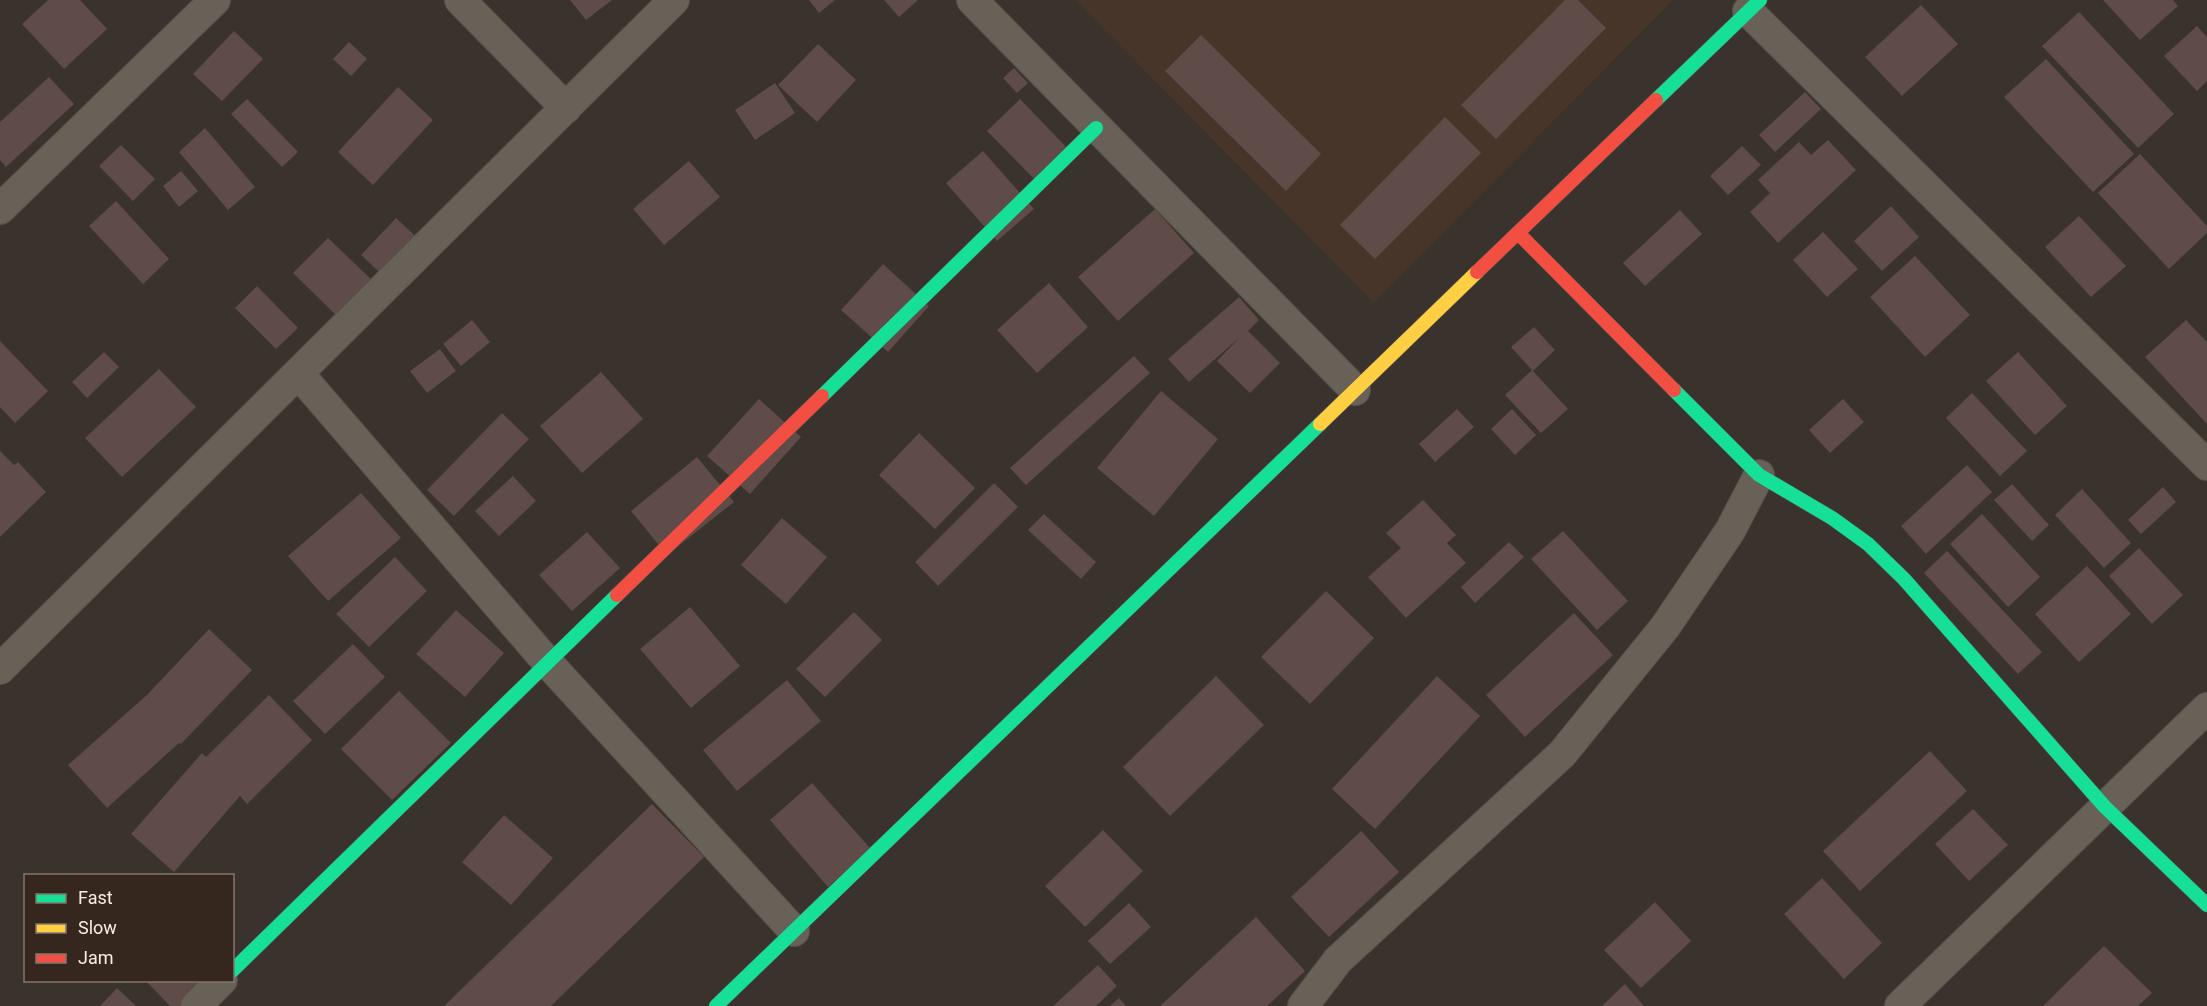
<svg xmlns="http://www.w3.org/2000/svg" width="2207" height="1006" font-family="Roboto,sans-serif">
	<style>
		.built { fill: #483529 }
		.building { fill: #5f4b47 }
		.lines { fill: none; stroke-linecap: round; stroke-linejoin: round }
		.street-casing { stroke: #57514b; stroke-width: 32 }
		.fast-casing { stroke: #57514b; stroke-width: 15 }
		.slow-casing { stroke: #57514b; stroke-width: 15 }
		.jam-casing { stroke: #57514b; stroke-width: 15 }
		.street { stroke: #686158; stroke-width: 30 }
		.fast { stroke: #16e098; stroke-width: 14 }
		.slow { stroke: #ffcf43; stroke-width: 14 }
		.jam { stroke: #f24e42; stroke-width: 14 }
	</style>
	<rect width="100%" height="100%" fill="#3a322d"/>
	<!-- built -->
	<path class="built" d="M1075,0H1673L1374,303Z"/>
	<!-- building -->
	<path class="building" d="M48,0H80L107,29L64,69L22,24Z
		M570,0H612L586,20Z
		M809,0H835L819,13Z
		M884,0H918L899,17Z
		M1565,0H1578L1606,28L1496,139L1461,105Z
		M2103,0H2173L2178,6L2140,40Z
		M1921,5L1958,44L1902,96L1865,57Z
		M2079,12L2174,114L2138,148L2042,46Z
		M2197,26L2207,37V81L2197,91L2164,56Z
		M234,31L263,59L222,101L193,74Z
		M1201,35L1321,154L1286,191L1165,71Z
		M349,42L367,59L351,76L333,59Z
		M818,44L856,80L817,122L778,85Z
		M2046,59L2134,154L2093,192L2004,97Z
		M1014,68L1028,83L1017,93L1003,78Z
		M49,77L74,104L6,167L0,160V122Z
		M775,83L795,113L755,140L735,110Z
		M398,87L433,120L373,185L338,152Z
		M1805,92L1821,109L1775,152L1759,135Z
		M247,99L298,152L282,167L231,114Z
		M1020,99L1073,154L1041,186L987,131Z
		M1445,117L1481,153L1375,259L1340,225Z
		M205,128L255,187L228,210L179,152Z
		M1828,140L1856,170L1778,243L1750,212L1770,193L1758,180L1799,142L1811,155Z
		M121,145L155,179L133,201L99,166Z
		M1742,146L1761,165L1728,195L1710,176Z
		M983,151L1034,209L997,241L946,183Z
		M2140,154L2207,226V233L2169,269L2098,193Z
		M689,161L720,197L664,245L633,209Z
		M181,171L198,191L179,207L163,186Z
		M116,201L169,259L143,284L89,226Z
		M1891,206L1919,237L1882,271L1854,241Z
		M1155,209L1194,253L1118,321L1078,277Z
		M1680,210L1702,234L1645,286L1623,263Z
		M2079,216L2126,266L2091,297L2045,247Z
		M396,218L425,245L390,282L361,255Z
		M1823,232L1858,269L1827,297L1793,260Z
		M328,238L373,281L338,317L293,273Z
		M1915,256L1970,315L1925,357L1870,297Z
		M883,264L929,306L888,352L841,310Z
		M1049,283L1088,327L1037,373L997,330Z
		M257,286L298,328L276,349L235,308Z
		M1239,297L1259,320L1248,331L1280,363L1250,393L1217,361L1239,338L1189,382L1168,359Z
		M472,320L490,342L461,366L443,344Z
		M2186,320L2207,342V424L2145,357Z
		M1534,327L1555,350L1533,371L1568,409L1541,433L1505,395L1532,370L1511,347Z
		M0,341L48,391L15,423L0,407Z
		M440,349L456,371L427,393L410,371Z
		M104,352L119,367L87,398L72,382Z
		M2018,352L2067,406L2035,435L1986,381Z
		M1134,356L1150,373L1026,485L1010,468Z
		M159,369L196,407L122,477L85,438Z
		M601,372L643,419L582,473L540,426Z
		M1161,391L1218,439L1154,516L1097,468Z
		M1972,393L2027,451L2000,476L1946,418Z
		M759,399L801,437L750,494L707,456Z
		M1843,399L1864,422L1830,453L1809,430Z
		M1457,409L1474,427L1435,462L1419,444Z
		M1512,409L1536,435L1515,455L1491,429Z
		M502,413L529,439L454,516L427,490Z
		M919,433L975,488L935,529L879,475Z
		M0,451L14,465L18,462L46,492L0,537Z
		M697,457L734,502L667,555L631,511Z
		M1967,465L1992,492L1926,554L1901,526Z
		M513,476L536,501L499,536L475,511Z
		M994,483L1018,507L938,586L915,562Z
		M2012,484L2049,525L2032,541L1994,500Z
		M2163,487L2176,502L2141,534L2128,520Z
		M2082,489L2131,543L2104,568L2055,515Z
		M361,493L401,538L328,601L288,556Z
		M1423,500L1456,535L1447,543L1466,563L1406,618L1368,577L1401,548L1386,533Z
		M1044,514L1096,562L1081,579L1028,530Z
		M1982,514L2040,577L2008,607L1950,544Z
		M782,518L827,557L786,604L741,565Z
		M1563,531L1628,601L1597,630L1531,559Z
		M587,532L620,568L572,611L539,575Z
		M1509,542L1524,557L1475,603L1461,587Z
		M2139,548L2183,595L2152,624L2109,576Z
		M1947,551L2042,652L2018,674L1924,573Z
		M395,557L427,591L369,647L336,614Z
		M2087,566L2131,614L2079,662L2035,614Z
		M1326,591L1374,638L1310,704L1261,657Z
		M690,607L740,666L691,708L640,649Z
		M456,610L504,653L465,697L416,654Z
		M854,612L882,640L825,697L796,669Z
		M1574,613L1613,655L1525,737L1486,695Z
		M209,629L252,670L181,744L179,743L107,808L68,765L148,694Z
		M353,644L385,677L325,734L293,701Z
		M1216,676L1264,725L1170,816L1123,767Z
		M1437,676L1480,716L1375,829L1332,789Z
		M787,680L821,721L737,791L703,750Z
		M399,691L451,743L392,800L341,749Z
		M269,695L312,740L247,804L240,796L174,872L131,834L202,753L206,757Z
		M1930,751L1967,791L1860,891L1823,851Z
		M812,783L871,849L828,887L770,820Z
		M652,804L704,857L551,1006H444Z
		M1973,809L2008,845L1969,881L1935,844Z
		M504,815L553,858L511,905L462,862Z
		M1103,830L1143,871L1085,927L1045,886Z
		M1361,831L1399,872L1329,937L1291,897Z
		M1822,878L1882,943L1844,979L1784,914Z
		M1655,902L1691,941L1641,988L1604,950Z
		M1129,903L1151,927L1110,964L1088,941Z
		M1256,917L1305,971L1267,1006H1160Z
		M2104,946L2152,993L2138,1006H2043Z
		M1098,965L1117,986L1096,1006H1053Z
		M145,980H213L187,1006H170Z
		M1625,984L1644,1006H1602Z
		M117,988L136,1006H100Z
		M1119,998L1126,1006H1110Z"/>
	<g class="lines">
		<defs>
			<path id="street" d="M460,0L566,108
				M972,0L1355,390
				M1748,11L2207,465
				M0,209L215,0
				M298,373L548,663L794,931
				M0,669L674,0
				M196,1006L222,980
				M1303,1006L1338,960L1562,754L1665,627L1730,531L1759,475
				M1900,1006L2207,708"/>
			<path id="fast" d="M1656,100L1760,0
				M1674,390L1759,475L1832,518L1868,544L1904,579L2105,807L2207,905
				M822,396L1096,128
				M232,971L617,595
				M716,1006L1320,424"/>
			<path id="slow" d="M1320,424L1477,272"/>
			<path id="jam" d="M1518,233L1674,390
				M1477,272L1656,100
				M617,595L822,396"/>
		</defs>
		<!-- street casing -->
		<use href="#street" class="street-casing"/>
		<!-- fast casing -->
		<use href="#fast" class="fast-casing"/>
		<!-- slow casing -->
		<use href="#slow" class="slow-casing"/>
		<!-- jam casing -->
		<use href="#jam" class="jam-casing"/>
		<!-- street -->
		<use href="#street" class="street"/>
		<!-- fast -->
		<use href="#fast" class="fast"/>
		<!-- slow -->
		<use href="#slow" class="slow"/>
		<!-- jam -->
		<use href="#jam" class="jam"/>
	</g>
	<!-- legend -->
	<rect x="24" y="874" width="210" height="108" fill="#35271e" stroke="#83766e" stroke-width="1.5"/>
	<rect x="36" y="894" width="30" height="9" fill="#16e098" stroke="#83766e" stroke-width="1.5"/>
	<text x="78" y="904" font-size="18" fill="#f7ede6">Fast</text>
	<rect x="36" y="924" width="30" height="9" fill="#ffcf43" stroke="#83766e" stroke-width="1.5"/>
	<text x="78" y="934" font-size="18" fill="#f7ede6">Slow</text>
	<rect x="36" y="954" width="30" height="9" fill="#f24e42" stroke="#83766e" stroke-width="1.5"/>
	<text x="78" y="964" font-size="18" fill="#f7ede6">Jam</text>
</svg>
